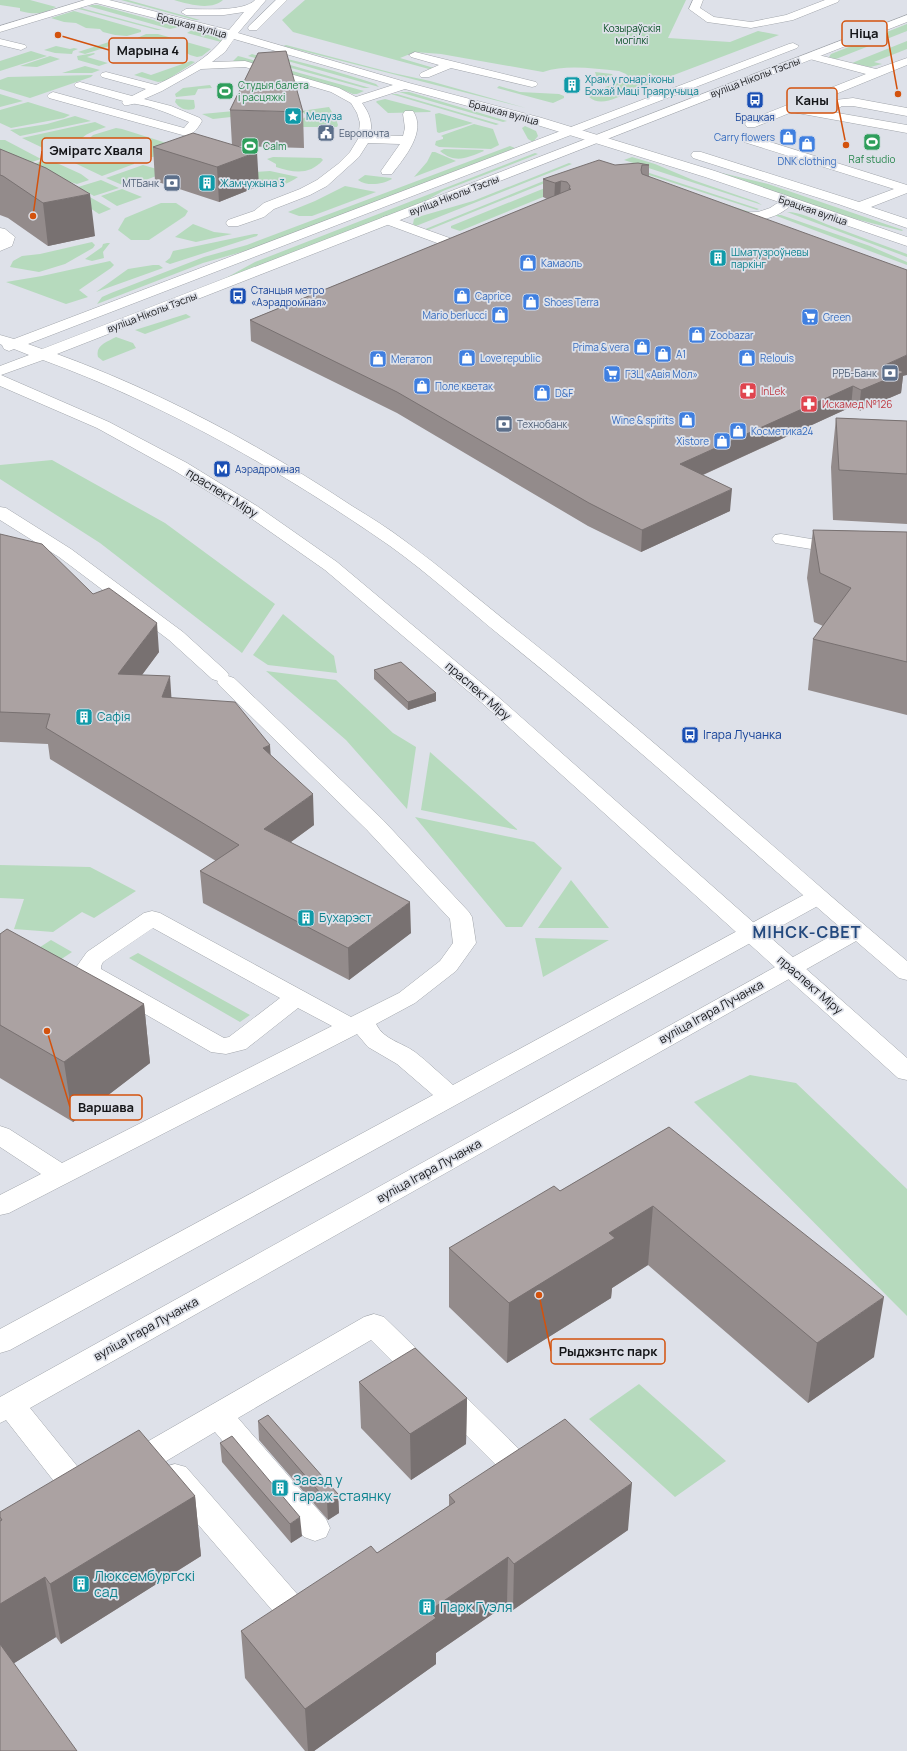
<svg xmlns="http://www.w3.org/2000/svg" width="907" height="1751" font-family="Manrope,sans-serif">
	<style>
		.green { fill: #b6dabd }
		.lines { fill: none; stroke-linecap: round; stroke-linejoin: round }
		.minor-casing { stroke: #a1a5ab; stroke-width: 1 }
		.major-casing { stroke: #a1a5ab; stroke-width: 1 }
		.minor { fill: #fff; fill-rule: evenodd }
		.major { fill: #fff; fill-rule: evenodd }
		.wall { fill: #938b8b }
		.shaded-wall { fill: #787171 }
		.building { fill: #aba2a2; stroke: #787171 }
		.labels { text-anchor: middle; stroke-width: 3.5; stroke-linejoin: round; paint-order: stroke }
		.far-street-label { font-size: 10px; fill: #141518; stroke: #dee1e9 }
		.far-park-label { font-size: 10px; fill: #094f25; stroke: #dee1e9 }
		.far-culture-label { font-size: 10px; fill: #0d838f; stroke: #dee1e9; text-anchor: start }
		.far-leisure-label { font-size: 10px; fill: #27864d; stroke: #dee1e9; text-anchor: start }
		.far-transit-label { font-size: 10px; fill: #164399; stroke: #dee1e9; text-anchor: start }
		.far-service-label { font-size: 10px; fill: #4e5e75; stroke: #dee1e9; text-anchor: start }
		.far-shop-label { font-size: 10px; fill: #366cbe; stroke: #dee1e9; text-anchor: start }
		.far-health-label { font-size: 10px; fill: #be3a42; stroke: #dee1e9; text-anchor: start }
		.street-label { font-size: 12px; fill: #141518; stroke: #dee1e9 }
		.culture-label { font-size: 12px; fill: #0d838f; stroke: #dee1e9; text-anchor: start }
		.transit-label { font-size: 12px; fill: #164399; stroke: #dee1e9; text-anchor: start }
		.near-culture-label { font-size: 14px; fill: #0d838f; stroke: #dee1e9; text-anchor: start }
		.district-label { font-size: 16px; font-weight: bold; letter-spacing: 1px; fill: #23497e; stroke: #dee1e9 }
		.leader { fill: none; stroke: #d3520d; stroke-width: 1.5 }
		.callout-dot { fill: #d3520d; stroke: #dee1e9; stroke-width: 1.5 }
		.callout { fill: #dee1e9; stroke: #d3520d; stroke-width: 1.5 }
		.callout-label { font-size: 13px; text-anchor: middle; font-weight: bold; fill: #141518 }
	</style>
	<rect width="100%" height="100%" fill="#dee1e9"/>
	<!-- green -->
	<path class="green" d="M0,0H30L56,7C43,14 35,15 20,11V8L0,5Z
		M121,0H128L200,20H195Z
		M174,0H223C211,11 188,4 174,0Z
		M305,0H686L668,38L730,42L758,31L779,35L637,89L606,90L605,87L624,81L629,77L626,74L619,71C593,69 568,64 543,72L441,54L415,52L400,58L434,68L429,69L293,32L282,20Z
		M93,5H98L179,27L170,29L88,6Z
		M81,8L162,30H157L79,9Z
		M74,11L141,30V32L127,36L115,35L103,32L100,29L86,28L76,23L64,22L51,18Z
		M907,24V31L836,59L829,57L831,54Z
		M192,30L216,37L222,41L221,42L187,33Z
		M146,34H158L211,49L202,56L197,57L190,55L185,52L166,49L160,45L147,44L138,41V39H135Z
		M907,41V49L874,62L882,64L870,67L852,63Z
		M109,42L116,44L85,54L78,52Z
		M286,45L393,73L430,81L526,108L283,46Z
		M56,46L70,49L74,48L78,49L73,51L72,54L55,53L44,50Z
		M31,51L47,56L0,71V61Z
		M94,53L95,54L87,57L108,63L99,66L78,60L77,56Z
		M252,54L370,88H364L248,56Z
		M263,54C301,61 339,72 376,84L379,87Z
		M50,56L60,59L37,67L20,66Z
		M238,56L242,57L364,91L357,94H353L336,87L244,62L233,61Z
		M191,61L195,62L165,81L158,82L134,75L142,72L151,75Z
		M85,66L100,70L92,73H62Z
		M595,72L612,74L615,79L599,85Z
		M93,75L91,77L30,98L0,89V80L8,77Z
		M210,85L212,88L198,89L195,95L176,97L175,94L183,88Z
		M499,86L520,92L559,94L564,96V98L553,103L549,102L497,88Z
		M399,92H409L507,121L503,122Z
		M602,92L629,91L631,92C619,96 601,108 589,97L593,94Z
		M0,94L23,101L0,107Z
		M391,94H397L499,124L496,125Z
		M176,99L194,100L195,107L194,109C186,111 180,109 175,102Z
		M385,99L431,111L430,112L388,113L376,102L377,101Z
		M28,102L70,115L64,118L11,128L0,123V110Z
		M329,107L336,119L338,125L337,127H300L301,120L307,116L301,111Z
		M234,111L231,117L213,119L202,114Z
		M439,113L473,123L439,133L437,132L435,114Z
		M75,116L91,121L25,135L20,136L10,130L47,124Z
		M95,122L106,127C95,131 83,133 78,144C83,164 115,160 131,161L134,163V164L102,176L22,138Z
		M474,124L493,129L499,145L491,149L439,147L435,145L436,141L443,139V137L441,136L443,135Z
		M525,126L536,131L538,136L533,142L528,139L522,128Z
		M116,128L122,129L176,146L153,157L126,159L98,154L89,149L85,143L93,135Z
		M0,140H5L41,159L5,171H0Z
		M510,146L515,148L252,249L203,263L97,304L102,297L111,293L204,257L247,245Z
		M444,149L483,150L484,151C466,158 456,164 440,151Z
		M432,152H435L456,161L414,177L427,162Z
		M535,153L538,154L443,191L416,206L116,321L224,279L255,262Z
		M273,157L321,158L323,160C310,175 294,173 276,167V164L267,159Z
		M632,157L655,164L693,180L757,202L762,205L624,160Z
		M48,159L81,174L89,180L77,184L22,168Z
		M569,163L572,164L416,226L413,224L414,219L418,217L473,201Z
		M622,164L759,209L757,210L618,165Z
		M143,165L167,172L127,187L106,178Z
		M599,166H608L750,212L745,213L601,177L543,197L460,231L451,228V226Z
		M578,167L582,168L426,231L423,230Z
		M270,171L298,177C277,191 273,186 251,178L255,172Z
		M722,173L768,184L903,230L902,231L848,217L719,174Z
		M365,175L391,178L392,179C383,184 368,187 358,180Z
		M101,180L119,188L94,196L78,187Z
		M345,186L376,192L312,216H299L288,212L315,201Z
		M74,188L111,209L99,214L84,204Z
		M122,189L142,197L117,206L101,196Z
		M161,203H176L188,211L185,216L149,240H131L118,230L125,218Z
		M787,212C800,212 814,219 826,224C853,234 880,244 907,254V257Z
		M774,215H781L870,246L907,262V265Z
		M193,224L214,232L232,234L196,242L175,237Z
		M254,234H258L257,236L170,264L165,262L170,258L173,251Z
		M92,242L95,245L93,248L65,264L39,272L10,267L13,261L22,256L40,254Z
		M107,243H110L103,252L104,258L92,261L85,259L102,247L103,244Z
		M110,261L114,265L111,268L79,290L88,297L66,304L6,282L42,276Z
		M153,265H159L163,268L96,292L128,269Z
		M186,314L191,317L145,334L135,330Z
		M116,337L133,343L136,348L103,361L98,357C95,345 107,342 116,337Z
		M52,460L165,523L275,604L242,653L100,543L0,479V465Z
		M283,614L334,656L337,673L268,665L253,655Z
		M266,671L336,680L393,733L416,747L407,809L346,740Z
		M430,752L518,830L421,810Z
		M415,817L534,842L562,868L522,927H506Z
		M0,865L90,867L136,891L94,918L82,912L53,932L14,929L24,899L0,898Z
		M571,880L609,928H538Z
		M535,938L609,940L543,977Z
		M51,940L72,952L36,976L0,973Z
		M138,953L250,1015L240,1022L129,958Z
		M750,1075L796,1083L907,1189V1316L694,1102Z
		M639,1384L726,1461L675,1497L589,1419Z"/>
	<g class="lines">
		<defs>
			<path id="minor" d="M85,0H109L229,30L244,12L224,15H186L181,12L186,9C203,9 244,12 255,0H266L238,33L409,83L542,118L715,171L907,237V246L790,206C773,222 744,224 722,219L720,216L722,213L758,212L770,208L779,202L705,177L534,124L405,89L362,103C370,114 372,122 371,135L403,136L405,128L403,114L405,111H413C427,132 404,158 392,174H382L381,171L400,144L368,143L359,157L327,186L310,195L274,209L264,217L238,226H228L226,223L228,220L254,211L264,203L300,189L317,180L338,164L350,152L358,139L360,123L357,113L351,103L331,92L245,67L201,69L162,91L144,99L171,106L200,118L202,121C198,128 194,134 186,136L49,98L47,96L49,94L53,92L184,128L189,122C172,115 155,107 136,104C132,103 129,106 124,105L122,102L123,101L76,87L74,85L76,83L80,82L132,96L146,89L102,77L100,75L102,73L106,72L156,85C181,73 209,59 225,36L96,3L0,32V26ZM234,39L393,85L356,97L339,88L245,61L212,62L225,52Z
				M276,0H287L257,30H249L248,28L249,26Z
				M693,0H703L700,8L714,17L751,22L786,15L825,0H839L838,2L793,20L751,28L707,22L689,9Z
				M0,39L25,45L27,47L21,50L0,45Z
				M415,52L536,82L538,84L536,86L532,87L451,68L429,77H421L419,75L421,73L439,65L411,57L409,55Z
				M810,53L876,69L907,58V65L804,107L819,110L835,100L853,98L907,108V116L853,106H842L832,112L907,125V133L792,112L755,127H747L745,124L747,121L866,74L806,58L804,56Z
				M748,135L907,185V193L871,207L907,219V228L838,204L693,158L691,155L693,152H701L859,202L894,189L744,142L742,139L744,136Z
				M388,216L458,241L460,244L458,247H448L383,223L381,220L383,217Z
				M0,228L5,229L15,237L12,246L0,251Z
				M0,507L6,508L71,549L183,632L226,671L229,675L228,676L234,678L383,820L469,912L472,917L476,943L456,971L415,1003L376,1024C384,1040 401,1042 415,1052C428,1062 440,1074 453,1085L809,892L817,890L825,892L828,897L825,902L10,1350L0,1353V1329L433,1095L397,1064L368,1047L357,1034L9,1213L0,1215V1195L41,1174L0,1147V1126L9,1129L62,1163L332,1026L298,1008L246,1049L226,1054L211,1052L86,980L78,971L77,966L87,952L144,913L152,911L160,913L351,1017L399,993L440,961L453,943L450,919L367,830L220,686L217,682L218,681L212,679L169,640L59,557L0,520ZM153,928L280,998L229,1037L224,1038L101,969V966L103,962Z
				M781,534L847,545L850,549L847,553L841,554L775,543L772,539L775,535Z
				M857,924L865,926L868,931L865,936L30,1408L90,1482L96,1484L100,1493L96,1502L82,1506L71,1503L6,1420L0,1423V1397L849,926Z
				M374,1314L384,1317L527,1457L531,1466C523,1482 510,1491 492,1485L488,1476L492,1467L496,1465L371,1340L238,1418L326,1519L330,1528L326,1537L315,1541L304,1537L215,1432L141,1476L130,1479L119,1476L115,1467L119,1458L364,1317Z
				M175,1464L186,1467L298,1595L307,1592L318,1596L323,1606C318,1616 308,1626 296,1627C292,1628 287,1625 284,1624L164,1485L160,1476L164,1467Z"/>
			<path id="major" d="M907,15V22L57,354C161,392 260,445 352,506C370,517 388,528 405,541C442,568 477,598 512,626C648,733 775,850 907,961V980L899,978C766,865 638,746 502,637C465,607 429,574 390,546C282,471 166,405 43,360L1,375L109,422L187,463L257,506L337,562L496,695L907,1058V1080L898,1078L482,703L325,570L245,514L175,471L97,428L0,386V366L29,355L14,349L9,351L4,349L2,345L0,344V335L14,339L789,44L793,43L799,46L797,48L28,344L42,349Z"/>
		</defs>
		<!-- minor casing -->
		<use href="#minor" class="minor-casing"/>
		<!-- major casing -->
		<use href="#major" class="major-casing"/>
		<!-- minor -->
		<use href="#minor" class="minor"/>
		<!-- major -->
		<use href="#major" class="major"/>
	</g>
	<!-- wall -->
	<path class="wall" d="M230,110L303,112L304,148L237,146L259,186L219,202L155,181L153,147L232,145Z
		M0,149L95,236L48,246L8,218L0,215Z
		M615,165H649V176L903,376L901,393L859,411L851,407L703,475L730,511L641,552L588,526L397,413L251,341L250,320L547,199L543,197V179Z
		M836,418L907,421V524L833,520L831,467Z
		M813,530L907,532V715L808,690L813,639L823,626L814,622L807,578Z
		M0,534L93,594L159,652L142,675L172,698L271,756L314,825L291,842L411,933L349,980L203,903L200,871L216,861L50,759L48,744L0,742Z
		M374,670L436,693V701L408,710L374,679Z
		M0,934L144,1004L150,1063L73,1122L0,1078Z
		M669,1127L874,1357L808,1403L648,1265L612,1288L611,1298L507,1363L449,1307V1248L560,1191Z
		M359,1382L467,1398L466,1444L411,1480L361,1428Z
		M258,1421L338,1494L339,1513L328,1520L259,1440Z
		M220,1443L302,1536L291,1543L222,1462Z
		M449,1495L628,1530L513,1610L507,1604L436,1653V1664L314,1751H305L245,1678L241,1631L377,1553L449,1506Z
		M195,1496L201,1556L61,1644L56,1637L14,1663L0,1751V1512Z"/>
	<!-- shaded-wall -->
	<path class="shaded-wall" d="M257,152L259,186L219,202L217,167Z
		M561,181L560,200L554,202L555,183Z
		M90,194L95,236L48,246L43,203Z
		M907,355V375L903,376L901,393L859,411L861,390L885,365Z
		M853,386L851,407L678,486L680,464Z
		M732,489L730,511L641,552L642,530Z
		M157,623L159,652L121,703L118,674Z
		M170,676L172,706L162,697Z
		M436,693V701L408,710V702Z
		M270,745L272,775L263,748Z
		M313,794L314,825L266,860L264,829Z
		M410,902L411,933L349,980L348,948Z
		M144,1004L150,1063L73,1122L64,1062Z
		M653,1206L648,1265L612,1288L611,1298L507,1363L509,1303L609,1233Z
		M884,1297L874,1357L808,1403L817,1343Z
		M467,1398L466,1444L411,1480L410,1434Z
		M632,1483L628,1530L513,1610L514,1564Z
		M338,1494L339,1513L328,1520L327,1501Z
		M195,1496L201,1556L61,1644L50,1584Z
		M300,1517L302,1536L291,1543L290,1524Z
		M508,1557L507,1604L436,1653V1664L314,1751H308L305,1709L429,1611Z
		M45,1577L56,1637L0,1672V1604Z"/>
	<!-- building -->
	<path class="building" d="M286,51L303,112L230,110L258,53Z
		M193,133L257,152L217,167L153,147Z
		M0,149L46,168L90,194L43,203L3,176L0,175Z
		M599,160L615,165L638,163L649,165H642L641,170L642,174L907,270V355L885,365L904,372L861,390L853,386L680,464L732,489L642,530L589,503L397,392L250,320L571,189H569L570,186L567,182L561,181L555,183L543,179Z
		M836,418L907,421V474L839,470Z
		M813,530L907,532V662L813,639L851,588L820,573Z
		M0,534L42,544L93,594L109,588L157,623L118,674L170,676L162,697L235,702L270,745L263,748L313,794L264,829L410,902L348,948L200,871L239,845L46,728L50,714L0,712Z
		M401,662L436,693L408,702L374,670Z
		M7,929L144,1004L64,1062L0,1025V934Z
		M669,1127L884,1297L817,1343L653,1206L609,1233L615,1238L509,1303L449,1248L554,1186L560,1191Z
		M415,1348L467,1398L410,1434L359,1382Z
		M268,1415L338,1494L327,1501L258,1421Z
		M565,1419L632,1483L514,1564L508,1557L429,1611L436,1618L305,1709L241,1631L371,1546L377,1553L455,1502L449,1495Z
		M139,1430L195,1496L50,1584L45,1577L0,1604V1521L2,1520L0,1517V1512Z
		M232,1436L300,1517L290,1524L220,1443Z
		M0,1644L77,1751H0Z"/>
	<!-- icons -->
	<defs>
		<symbol id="building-square" viewBox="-11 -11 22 22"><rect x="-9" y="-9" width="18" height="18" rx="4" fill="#0f9aa8" stroke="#dee1e9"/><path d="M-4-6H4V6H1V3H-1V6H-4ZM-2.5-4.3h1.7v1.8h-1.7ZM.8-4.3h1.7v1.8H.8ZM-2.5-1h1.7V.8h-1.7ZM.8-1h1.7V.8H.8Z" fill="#fff"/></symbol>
		<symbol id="stadium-square" viewBox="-11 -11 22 22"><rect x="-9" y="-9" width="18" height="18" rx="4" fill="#2e9e5b" stroke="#dee1e9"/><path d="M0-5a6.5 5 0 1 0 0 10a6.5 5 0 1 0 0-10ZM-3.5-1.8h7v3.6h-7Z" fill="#fff"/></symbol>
		<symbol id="bus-square" viewBox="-11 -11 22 22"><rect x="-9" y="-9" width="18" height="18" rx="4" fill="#1a4fb4" stroke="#dee1e9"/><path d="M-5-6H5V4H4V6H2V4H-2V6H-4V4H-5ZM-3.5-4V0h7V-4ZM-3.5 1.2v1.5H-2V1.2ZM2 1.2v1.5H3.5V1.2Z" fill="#fff"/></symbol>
		<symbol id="sight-square" viewBox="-11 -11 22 22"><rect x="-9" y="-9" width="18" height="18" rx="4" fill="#0f9aa8" stroke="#dee1e9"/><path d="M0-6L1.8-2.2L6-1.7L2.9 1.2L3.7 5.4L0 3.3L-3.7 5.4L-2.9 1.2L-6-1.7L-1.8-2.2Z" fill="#fff"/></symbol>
		<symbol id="civic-square" viewBox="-11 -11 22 22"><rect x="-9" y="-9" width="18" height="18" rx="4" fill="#5c6f8a" stroke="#dee1e9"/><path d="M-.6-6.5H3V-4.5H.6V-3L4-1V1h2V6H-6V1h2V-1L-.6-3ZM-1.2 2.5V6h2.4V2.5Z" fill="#fff"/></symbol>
		<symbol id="shop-square" viewBox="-11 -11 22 22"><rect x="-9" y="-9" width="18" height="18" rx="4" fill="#3f7fe0" stroke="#dee1e9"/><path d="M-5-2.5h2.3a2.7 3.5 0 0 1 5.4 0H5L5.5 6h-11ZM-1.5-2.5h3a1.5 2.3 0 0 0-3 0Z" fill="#fff"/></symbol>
		<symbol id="bank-square" viewBox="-11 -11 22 22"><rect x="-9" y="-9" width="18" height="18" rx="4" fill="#5c6f8a" stroke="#dee1e9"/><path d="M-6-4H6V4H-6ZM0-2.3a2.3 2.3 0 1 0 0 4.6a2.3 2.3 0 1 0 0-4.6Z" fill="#fff"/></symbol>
		<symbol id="supermarket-square" viewBox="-11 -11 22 22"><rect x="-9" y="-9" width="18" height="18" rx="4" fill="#3f7fe0" stroke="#dee1e9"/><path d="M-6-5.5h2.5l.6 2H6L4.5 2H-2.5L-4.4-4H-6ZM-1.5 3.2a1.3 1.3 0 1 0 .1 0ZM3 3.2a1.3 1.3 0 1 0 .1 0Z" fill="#fff"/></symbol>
		<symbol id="pharmacy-square" viewBox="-11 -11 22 22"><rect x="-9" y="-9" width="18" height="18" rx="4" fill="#e0444e" stroke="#dee1e9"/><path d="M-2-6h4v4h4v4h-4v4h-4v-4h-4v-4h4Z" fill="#fff"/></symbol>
		<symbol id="metro-square" viewBox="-11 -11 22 22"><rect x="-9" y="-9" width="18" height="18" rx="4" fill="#1a4fb4" stroke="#dee1e9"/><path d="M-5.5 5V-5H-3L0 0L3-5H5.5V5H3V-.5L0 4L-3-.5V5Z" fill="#fff"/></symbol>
	</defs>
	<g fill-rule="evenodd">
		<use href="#building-square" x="562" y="75" width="20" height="20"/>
		<use href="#stadium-square" x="215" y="81" width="20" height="20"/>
		<use href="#bus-square" x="745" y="90" width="20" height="20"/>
		<use href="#sight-square" x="283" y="106" width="20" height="20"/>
		<use href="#civic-square" x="316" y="123" width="20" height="20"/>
		<use href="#shop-square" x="778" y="127" width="20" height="20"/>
		<use href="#stadium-square" x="862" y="132" width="20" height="20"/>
		<use href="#shop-square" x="797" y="134" width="20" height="20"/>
		<use href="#stadium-square" x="240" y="136" width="20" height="20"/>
		<use href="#bank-square" x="162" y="173" width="20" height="20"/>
		<use href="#building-square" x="197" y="173" width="20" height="20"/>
		<use href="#building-square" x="708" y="248" width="20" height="20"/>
		<use href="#shop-square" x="518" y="253" width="20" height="20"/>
		<use href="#bus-square" x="228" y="286" width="20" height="20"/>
		<use href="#shop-square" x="452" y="286" width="20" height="20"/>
		<use href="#shop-square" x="521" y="292" width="20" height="20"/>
		<use href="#shop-square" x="490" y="305" width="20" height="20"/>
		<use href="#supermarket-square" x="800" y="307" width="20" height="20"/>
		<use href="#shop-square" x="687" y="325" width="20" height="20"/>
		<use href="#shop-square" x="632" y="337" width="20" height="20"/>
		<use href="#shop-square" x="653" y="344" width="20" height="20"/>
		<use href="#shop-square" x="457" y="348" width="20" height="20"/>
		<use href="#shop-square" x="737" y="348" width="20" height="20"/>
		<use href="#shop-square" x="368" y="349" width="20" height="20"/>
		<use href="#bank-square" x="880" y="363" width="20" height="20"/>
		<use href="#supermarket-square" x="602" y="364" width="20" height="20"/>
		<use href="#shop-square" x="412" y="376" width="20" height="20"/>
		<use href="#pharmacy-square" x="738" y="381" width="20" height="20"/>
		<use href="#shop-square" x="532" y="383" width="20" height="20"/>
		<use href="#pharmacy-square" x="799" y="394" width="20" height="20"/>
		<use href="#shop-square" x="677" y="410" width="20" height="20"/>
		<use href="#bank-square" x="494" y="414" width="20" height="20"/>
		<use href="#shop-square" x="728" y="421" width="20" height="20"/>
		<use href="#shop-square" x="712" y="431" width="20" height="20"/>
		<use href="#metro-square" x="212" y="459" width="20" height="20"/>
		<use href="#building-square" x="74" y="707" width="20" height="20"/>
		<use href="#bus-square" x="680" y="725" width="20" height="20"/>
		<use href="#building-square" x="296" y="908" width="20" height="20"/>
		<use href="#building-square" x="270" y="1478" width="20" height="20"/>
		<use href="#building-square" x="71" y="1574" width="20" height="20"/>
		<use href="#building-square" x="417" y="1597" width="20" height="20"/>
	</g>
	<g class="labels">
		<!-- far-street labels -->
		<g class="far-street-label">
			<text transform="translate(192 25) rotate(15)" y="4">Брацкая вуліца</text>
			<text transform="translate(755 77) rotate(-21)" y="4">вуліца Ніколы Тэслы</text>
			<text transform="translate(504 112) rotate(15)" y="4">Брацкая вуліца</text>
			<text transform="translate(454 195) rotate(-21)" y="4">вуліца Ніколы Тэслы</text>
			<text transform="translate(813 210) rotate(19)" y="4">Брацкая вуліца</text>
			<text transform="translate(152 312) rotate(-21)" y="4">вуліца Ніколы Тэслы</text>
		</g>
		<!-- far-park labels -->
		<g class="far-park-label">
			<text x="632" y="32">Козыраўскія<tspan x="632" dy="12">могілкі</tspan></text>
		</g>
		<!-- far-culture labels -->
		<g class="far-culture-label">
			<text x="585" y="83">Храм у гонар іконы<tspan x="585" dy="12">Божай Маці Траяручыца</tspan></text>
			<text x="306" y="120">Медуза</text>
			<text x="220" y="187">Жамчужына 3</text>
			<text x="731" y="256">Шматузроўневы<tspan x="731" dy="12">паркінг</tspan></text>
		</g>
		<!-- far-leisure labels -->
		<g class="far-leisure-label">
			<text x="238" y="89">Студыя балета<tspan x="238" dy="12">і расцяжкі</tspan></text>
			<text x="263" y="150">Calm</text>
			<text x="872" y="163" text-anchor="middle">Raf studio</text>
		</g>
		<!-- far-transit labels -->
		<g class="far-transit-label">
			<text x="755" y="121" text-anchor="middle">Брацкая</text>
			<text x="251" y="294">Станцыя метро<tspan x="251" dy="12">«Аэрадромная»</tspan></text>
			<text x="235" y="473">Аэрадромная</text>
		</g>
		<!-- far-service labels -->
		<g class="far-service-label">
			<text x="339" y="137">Европочта</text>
			<text x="159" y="187" text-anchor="end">МТБанк</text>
			<text x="877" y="377" text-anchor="end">РРБ-Банк</text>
			<text x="517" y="428">Технобанк</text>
		</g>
		<!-- far-shop labels -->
		<g class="far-shop-label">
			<text x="775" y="141" text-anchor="end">Carry flowers</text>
			<text x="807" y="165" text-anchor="middle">DNK clothing</text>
			<text x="541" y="267">Камаоль</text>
			<text x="475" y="300">Caprice</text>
			<text x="544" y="306">Shoes Terra</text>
			<text x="487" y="319" text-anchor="end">Mario berlucci</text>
			<text x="823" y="321">Green</text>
			<text x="710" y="339">Zoobazar</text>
			<text x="629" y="351" text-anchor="end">Prima &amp; vera</text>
			<text x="676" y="358">А1</text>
			<text x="480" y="362">Love republic</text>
			<text x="760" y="362">Relouis</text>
			<text x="391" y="363">Мегатоп</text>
			<text x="625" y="378">ГЗЦ «Авія Мол»</text>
			<text x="435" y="390">Поле кветак</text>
			<text x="555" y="397">D&amp;F</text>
			<text x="674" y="424" text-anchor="end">Wine &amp; spirits</text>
			<text x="751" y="435">Косметика24</text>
			<text x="709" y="445" text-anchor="end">Xistore</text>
		</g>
		<!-- far-health labels -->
		<g class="far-health-label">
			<text x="761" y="395">InLek</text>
			<text x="822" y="408">Искамед №126</text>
		</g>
		<!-- street labels -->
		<g class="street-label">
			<text transform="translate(222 493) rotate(32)" y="4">праспект Міру</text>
			<text transform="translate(478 691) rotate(41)" y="4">праспект Міру</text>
			<text transform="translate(810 985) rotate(41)" y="4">праспект Міру</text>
			<text transform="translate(711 1012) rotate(-29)" y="4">вуліца Ігара Лучанка</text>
			<text transform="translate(429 1171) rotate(-29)" y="4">вуліца Ігара Лучанка</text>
			<text transform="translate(146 1329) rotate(-29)" y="4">вуліца Ігара Лучанка</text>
		</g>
		<!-- culture labels -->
		<g class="culture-label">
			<text x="97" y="721">Сафія</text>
			<text x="319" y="922">Бухарэст</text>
		</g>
		<!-- transit labels -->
		<g class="transit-label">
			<text x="703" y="739">Ігара Лучанка</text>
		</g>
		<!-- near-culture labels -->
		<g class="near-culture-label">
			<text x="293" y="1485">Заезд у<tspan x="293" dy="16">гараж-стаянку</tspan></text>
			<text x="94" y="1581">Люксембургскі<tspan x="94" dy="16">сад</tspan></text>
			<text x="440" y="1612">Парк Гуэля</text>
		</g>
		<!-- district labels -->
		<g class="district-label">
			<text x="807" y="938">МІНСК-СВЕТ</text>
		</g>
	</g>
	<!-- callouts -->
	<path class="leader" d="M898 94L887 33M58 35L109 50M846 145L837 100M33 216L42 151M47 1031L70 1107M539 1295L551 1351"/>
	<g class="callout-dot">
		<circle cx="898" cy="94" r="4"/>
		<circle cx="58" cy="35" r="4"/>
		<circle cx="846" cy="145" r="4"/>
		<circle cx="33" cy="216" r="4"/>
		<circle cx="47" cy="1031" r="4"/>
		<circle cx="539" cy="1295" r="4"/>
	</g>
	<g class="callout">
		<rect x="842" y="21" width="45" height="25" rx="4"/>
		<rect x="109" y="38" width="78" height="25" rx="4"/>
		<rect x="787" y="88" width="50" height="25" rx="4"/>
		<rect x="42" y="138" width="109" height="25" rx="4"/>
		<rect x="70" y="1095" width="72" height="25" rx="4"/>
		<rect x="551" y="1339" width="114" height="25" rx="4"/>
	</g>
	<g class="callout-label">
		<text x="864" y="38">Ніца</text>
		<text x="148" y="55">Марына 4</text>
		<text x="812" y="105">Каны</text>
		<text x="96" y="155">Эміратс Хваля</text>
		<text x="106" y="1112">Варшава</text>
		<text x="608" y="1356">Рыджэнтс парк</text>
	</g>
</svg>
